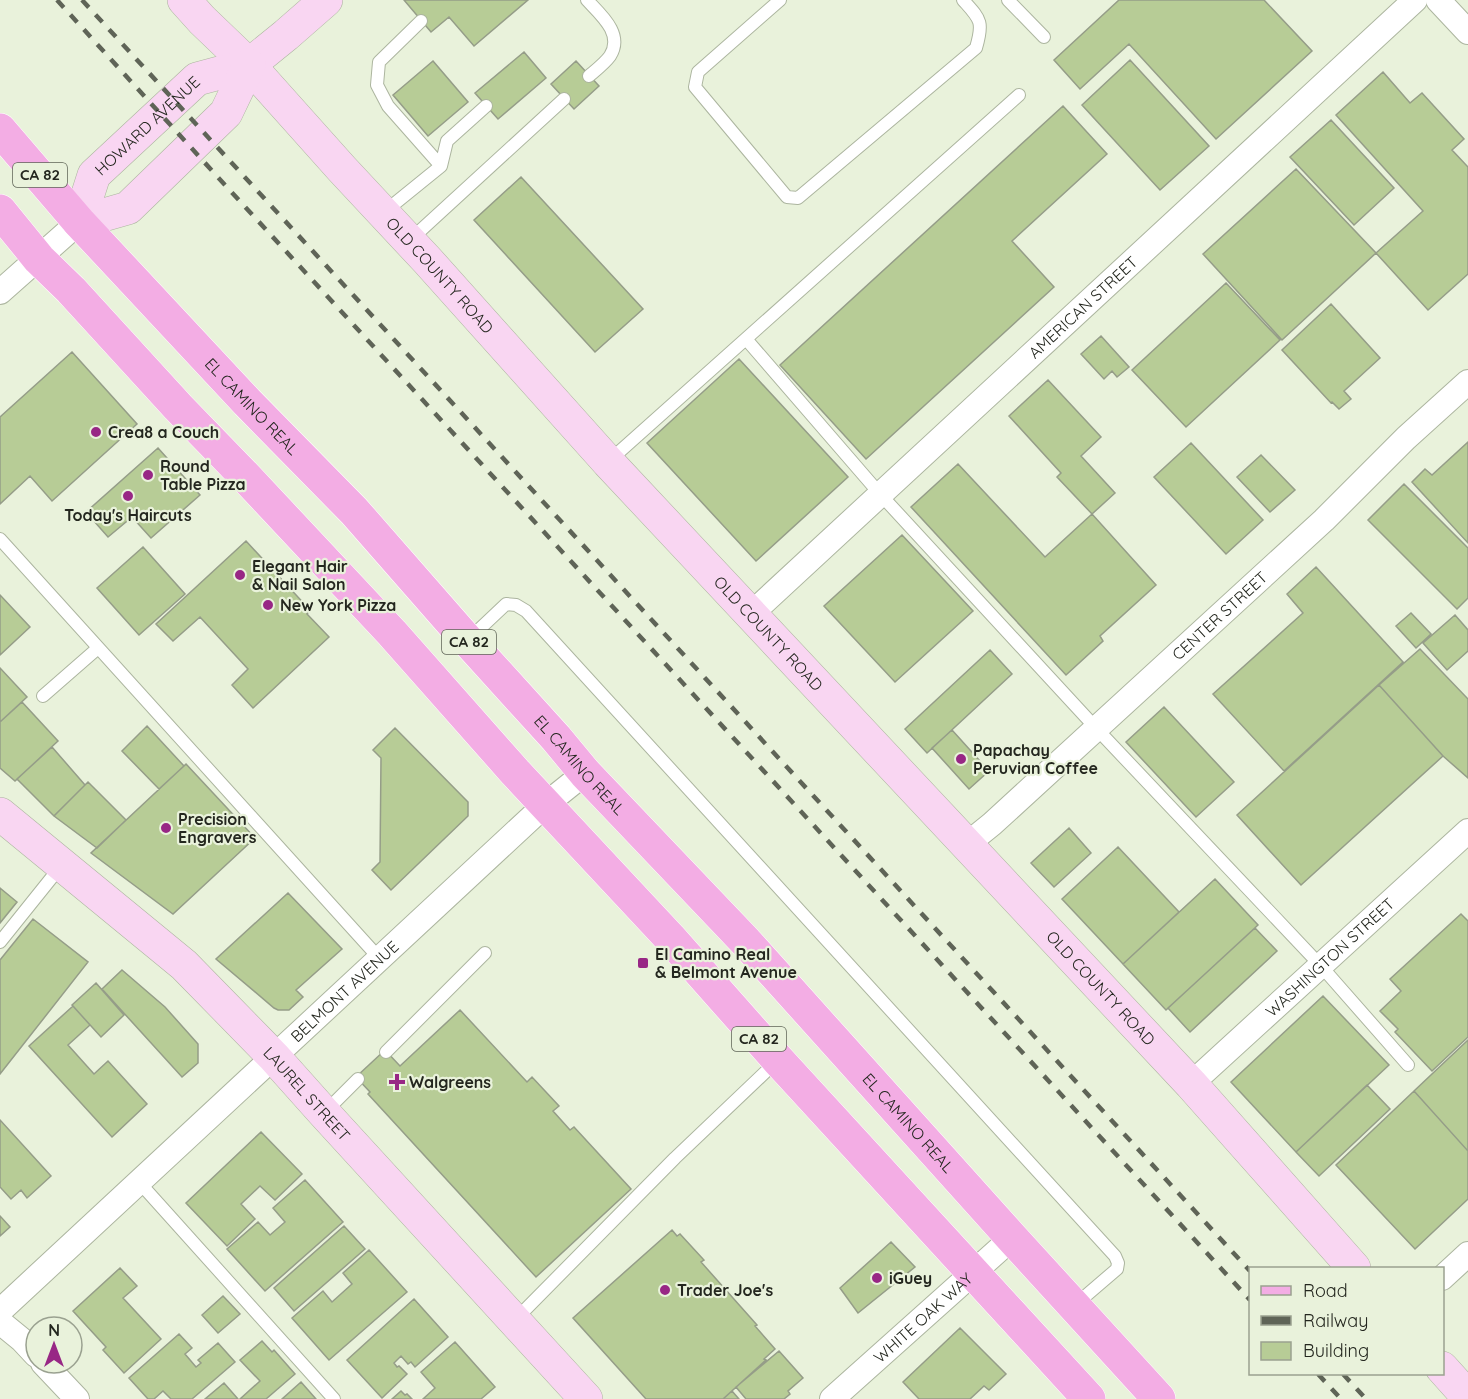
<svg xmlns="http://www.w3.org/2000/svg" width="1468" height="1399" font-family="Quicksand,sans-serif">
	<style>
		.building { fill: #b7cc96; stroke: #959d88; stroke-width: 1.5 }
		.lines { fill: none; stroke-linecap: round; stroke-linejoin: round }
		.lane-casing { stroke: #acb59f; stroke-width: 14 }
		.street-casing { stroke: #acb59f; stroke-width: 26 }
		.secondary-casing { stroke: #acb59f; stroke-width: 34 }
		.primary-casing { stroke: #fff; stroke-width: 34 }
		.lane { stroke: #fff; stroke-width: 12 }
		.street { stroke: #fff; stroke-width: 24 }
		.secondary { stroke: #f9d6f2; stroke-width: 33 }
		.primary { stroke: #f3ade4; stroke-width: 33 }
		.rail { stroke: #5f6457; stroke-width: 4.5; stroke-dasharray: 10 10; stroke-linecap: butt }
		.poi-dot { fill: #982785; stroke: #e9f2db; stroke-width: 2 }
		.labels { text-anchor: middle; stroke-width: 4.5; stroke-linejoin: round; paint-order: stroke }
		.shield { fill: #e9f2db; stroke: #5f6457; stroke-width: 1.5 }
		.shield-label { font-size: 15px; font-weight: bold; fill: #24271f }
		.street-label { font-size: 16px; fill: #24271f; stroke: #e9f2db }
		.poi-label { font-size: 16px; font-weight: bold; fill: #24271f; stroke: #e9f2db; text-anchor: start }
	</style>
	<rect width="100%" height="100%" fill="#e9f2db"/>
	<!-- building -->
	<path class="building" d="M404,0H528L474,46L449,17L431,32Z
		M1119,0H1264L1312,51L1216,139L1129,44L1080,89L1054,60Z
		M524,52L546,78L498,119L475,93Z
		M1130,60L1209,146L1160,190L1082,105Z
		M433,61L468,102L428,136L393,95Z
		M576,61L599,86L574,109L551,84Z
		M1383,72L1410,103L1422,93L1464,139L1452,150L1468,167V274L1428,310L1376,253L1423,211L1336,115Z
		M1063,106L1107,154L1012,241L1054,287L866,459L780,365Z
		M1331,120L1394,188L1354,225L1290,157Z
		M1296,169L1376,253L1282,340L1203,254Z
		M521,177L643,309L595,352L474,220Z
		M1226,283L1280,340L1186,427L1132,370Z
		M1331,304L1380,358L1344,391L1351,399L1339,409L1332,402L1331,403L1282,350Z
		M1101,336L1129,367L1117,377L1112,371L1104,379L1081,354Z
		M72,352L137,424L52,501L30,476L0,504V417Z
		M739,359L848,477L756,561L647,443Z
		M1048,380L1101,437L1081,456L1115,493L1092,514L1057,477L1061,473L1009,416Z
		M1468,442V543L1412,482L1425,469L1432,475Z
		M1191,443L1263,520L1226,554L1154,477Z
		M158,448L200,495L151,538L132,517L108,537L86,512Z
		M1261,455L1295,490L1270,512L1237,477Z
		M958,464L1045,557L1092,514L1156,585L1100,636L1103,641L1066,675L911,507Z
		M1404,484L1468,548V598L1457,609L1368,520Z
		M902,535L973,611L895,682L824,606Z
		M246,541L310,610L307,614L329,637L253,708L232,685L248,669L200,617L173,641L156,624Z
		M143,547L185,594L139,635L97,588Z
		M1316,567L1403,662L1284,771L1213,694L1303,613L1287,594Z
		M0,595L30,627L0,655Z
		M1411,613L1431,634L1416,648L1396,626Z
		M1455,615L1468,630V651L1447,670L1423,643Z
		M1420,649L1468,699V778L1443,756L1379,685Z
		M990,650L1012,674L927,753L905,729Z
		M0,668L27,697L0,722Z
		M1379,685L1443,756L1301,885L1237,815Z
		M22,702L58,741L15,781L0,768V722Z
		M1164,707L1234,782L1196,817L1126,742Z
		M147,726L184,766L159,789L122,751Z
		M395,728L468,802V816L391,890L372,870L380,862L381,758L373,750Z
		M952,730L989,771L969,789L932,748Z
		M52,747L85,785L54,816L17,779Z
		M186,764L255,838L173,914L91,853Z
		M88,782L126,820L97,848L54,816Z
		M1069,828L1091,853L1054,887L1031,863Z
		M1118,847L1179,912L1123,964L1062,899Z
		M1215,879L1258,925L1166,1010L1123,964Z
		M0,888L17,902L0,923Z
		M288,893L342,949L296,990L303,997L289,1010H278L274,1008L216,959Z
		M1461,914L1468,921V1037L1432,1071L1395,1032L1398,1029L1380,1011L1401,991L1390,979Z
		M33,919L88,962L0,1074V960Z
		M1255,928L1277,951L1190,1032L1168,1008Z
		M122,970L165,1007L198,1044V1063L182,1077L102,989Z
		M96,983L124,1015L101,1037L72,1005Z
		M1323,996L1389,1065L1296,1152L1231,1082Z
		M73,1006L90,1025L68,1045L94,1074L108,1061L147,1104L112,1137L29,1046Z
		M460,1010L527,1082L532,1077L559,1106L553,1111L570,1130L574,1127L631,1189L536,1277L368,1094L370,1092L356,1077L385,1050L400,1066Z
		M1468,1040V1151L1414,1091Z
		M1367,1085L1390,1109L1319,1176L1296,1152Z
		M1414,1091L1468,1151V1199L1415,1249L1336,1165Z
		M0,1120L51,1176L27,1198L21,1190L11,1199L0,1187Z
		M261,1132L302,1174L275,1200L260,1186L241,1204L255,1219L227,1246L186,1203Z
		M305,1180L343,1222L265,1291L227,1249L258,1222L270,1235L285,1222L273,1208Z
		M0,1216L10,1227L0,1236Z
		M344,1226L365,1249L294,1311L274,1288Z
		M672,1230L677,1236L680,1234L704,1260L701,1262L757,1325L755,1326L775,1349L764,1359L766,1360L723,1399H646L573,1318Z
		M891,1242L915,1267L858,1313L840,1288Z
		M369,1250L407,1292L329,1360L292,1318L323,1291L332,1302L352,1284L343,1273Z
		M120,1268L137,1286L123,1298L161,1339L124,1373L103,1350L106,1347L73,1311Z
		M223,1296L240,1314L218,1333L202,1315Z
		M414,1299L448,1337L415,1367L411,1362L408,1364L401,1356L394,1363L397,1367L399,1366L407,1374L382,1398L347,1360Z
		M960,1328L1006,1374L989,1390L984,1386L970,1399H919L903,1382Z
		M179,1334L192,1348L185,1354L196,1367L201,1363L198,1360L218,1343L235,1362L192,1399H171L163,1391L154,1399H148L129,1378Z
		M262,1341L272,1352L274,1350L295,1374L266,1399H240L260,1381L240,1360Z
		M455,1342L495,1387L481,1399H423L435,1388L421,1372Z
		M779,1351L803,1378L788,1391L790,1394L784,1399H746L736,1387Z
		M301,1382L316,1399H282Z
		M224,1383L238,1399H205Z
		M401,1391L405,1395L407,1394L412,1399H392Z
		M732,1391L739,1399H723Z"/>
	<g class="lines">
		<defs>
			<path id="lane" d="M587,0C601,15 624,34 610,56C605,63 596,70 589,76
				M780,0L698,72L695,87L787,197L798,198L976,48C984,21 980,19 963,0
				M1008,0L1044,37
				M421,21L379,62L377,85L388,106L441,166
				M383,213L441,166L447,141L486,106
				M409,241L564,99
				M746,339L880,494L1095,727L1321,966L1408,1065
				M609,461L1019,95
				M0,539L380,959
				M469,639L506,604L516,605L526,611L1115,1256L1118,1263L1117,1269L1075,1305
				M43,696L98,648
				M0,942L61,866
				M386,1052L485,953
				M325,1112L358,1079
				M139,1182L334,1399
				M515,1320L675,1158L778,1060"/>
			<g id="street">
				<path d="M1438,0L1468,32"/>
				<path d="M0,292L79,222"/>
				<path id="s1" d="M751,614L1415,0"/>
				<path id="s2" d="M966,845L992,824L1324,520L1406,438L1468,382"/>
				<path id="s3" d="M1191,1084L1468,831"/>
				<path d="M1442,1278L1468,1254"/>
				<path id="s4" d="M0,1311L545,805L585,773"/>
				<path d="M0,1322L22,1340L36,1355"/>
				<path d="M43,1363L77,1399"/>
				<path id="s5" d="M832,1399L1012,1238"/>
			</g>
			<g id="secondary">
				<path id="s6" d="M184,0L202,20L249,65L342,169L427,260L608,462L1191,1084L1354,1268"/>
				<path id="s7" d="M79,222L94,175L197,79L249,65L286,35L326,0"/>
				<path d="M79,222L128,208L226,113L249,65"/>
				<path id="s8" d="M0,814L184,965L274,1057L324,1113L586,1399"/>
				<path d="M1442,1368L1468,1397"/>
			</g>
			<g id="primary">
				<path id="s9" d="M0,130L79,222L247,402L354,511L467,640L556,738L585,773L746,942L1012,1238L1159,1399"/>
				<path d="M0,211L39,259L71,290L178,407L245,476L392,633L515,772L670,938L778,1060L1089,1399"/>
			</g>
		</defs>
		<!-- lane casing -->
		<use href="#lane" class="lane-casing"/>
		<!-- street casing -->
		<use href="#street" class="street-casing"/>
		<!-- secondary casing -->
		<use href="#secondary" class="secondary-casing"/>
		<!-- primary casing -->
		<use href="#primary" class="primary-casing"/>
		<!-- lane -->
		<use href="#lane" class="lane"/>
		<!-- street -->
		<use href="#street" class="street"/>
		<!-- secondary -->
		<use href="#secondary" class="secondary"/>
		<!-- primary -->
		<use href="#primary" class="primary"/>
		<!-- rail -->
		<path class="rail" d="M57,0L225,185L1250,1300
			M82,0L1250,1271
			M1318,1374L1341,1399
			M1343,1374L1366,1399"/>
	</g>
	<!-- markers -->
	<g class="poi-dot">
		<circle cx="96" cy="432" r="6"/>
		<circle cx="148" cy="475" r="6"/>
		<circle cx="128" cy="496" r="6"/>
		<circle cx="240" cy="575" r="6"/>
		<circle cx="268" cy="605" r="6"/>
		<circle cx="961" cy="759" r="6"/>
		<circle cx="166" cy="828" r="6"/>
		<rect x="637" y="957" width="12" height="12" rx="3"/>
		<path d="M394 1073h6v6h6v6h-6v6h-6v-6h-6v-6h6z"/>
		<circle cx="877" cy="1278" r="6"/>
		<circle cx="665" cy="1290" r="6"/>
	</g>
	<g class="labels">
		<!-- shield labels -->
		<g class="shield">
			<rect x="13" y="163" width="54" height="24" rx="4.5"/>
			<rect x="442" y="630" width="54" height="24" rx="4.5"/>
			<rect x="732" y="1027" width="54" height="24" rx="4.5"/>
		</g>
		<g class="shield-label">
			<text x="40" y="180">CA 82</text>
			<text x="469" y="647">CA 82</text>
			<text x="759" y="1044">CA 82</text>
		</g>
		<!-- street labels -->
		<g class="street-label">
			<text dy="6" stroke="none"><textPath href="#s7" startOffset="122">HOWARD AVENUE</textPath></text>
			<text dy="6" stroke="none"><textPath href="#s6" startOffset="376">OLD COUNTY ROAD</textPath></text>
			<text dy="6" stroke="none"><textPath href="#s1" startOffset="452">AMERICAN STREET</textPath></text>
			<text dy="6" stroke="none"><textPath href="#s9" startOffset="374">EL CAMINO REAL</textPath></text>
			<text dy="6" stroke="none"><textPath href="#s2" startOffset="342">CENTER STREET</textPath></text>
			<text dy="6" stroke="none"><textPath href="#s6" startOffset="862">OLD COUNTY ROAD</textPath></text>
			<text dy="6" stroke="none"><textPath href="#s9" startOffset="860">EL CAMINO REAL</textPath></text>
			<text dy="6" stroke="none"><textPath href="#s3" startOffset="188">WASHINGTON STREET</textPath></text>
			<text dy="6" stroke="none"><textPath href="#s6" startOffset="1348">OLD COUNTY ROAD</textPath></text>
			<text dy="6" stroke="none"><textPath href="#s4" startOffset="470">BELMONT AVENUE</textPath></text>
			<text dy="6" stroke="none"><textPath href="#s8" startOffset="416">LAUREL STREET</textPath></text>
			<text dy="6" stroke="none"><textPath href="#s9" startOffset="1346">EL CAMINO REAL</textPath></text>
			<text dy="6" stroke="none"><textPath href="#s5" startOffset="122">WHITE OAK WAY</textPath></text>
		</g>
		<!-- poi labels -->
		<g class="poi-label">
			<text x="108" y="438">Crea8 a Couch</text>
			<text x="160" y="472">Round<tspan x="160" dy="18">Table Pizza</tspan></text>
			<text x="128" y="521" text-anchor="middle">Today's Haircuts</text>
			<text x="252" y="572">Elegant Hair<tspan x="252" dy="18">&amp; Nail Salon</tspan></text>
			<text x="280" y="611">New York Pizza</text>
			<text x="973" y="756">Papachay<tspan x="973" dy="18">Peruvian Coffee</tspan></text>
			<text x="178" y="825">Precision<tspan x="178" dy="18">Engravers</tspan></text>
			<text x="655" y="960">El Camino Real<tspan x="655" dy="18">&amp; Belmont Avenue</tspan></text>
			<text x="409" y="1088">Walgreens</text>
			<text x="889" y="1284">iGuey</text>
			<text x="677" y="1296">Trader Joe's</text>
		</g>
	</g>
	<!-- legend -->
	<rect x="1249" y="1267" width="195" height="108" fill="#e9f2db" stroke="#9aa190" stroke-width="1.5"/>
	<rect x="1261" y="1286" width="30" height="9" fill="#f3ade4" stroke="#9aa190" stroke-width="1.5"/>
	<text x="1303" y="1297" font-size="18" fill="#24271f">Road</text>
	<rect x="1261" y="1316" width="30" height="9" fill="#5f6457" stroke="#9aa190" stroke-width="1.5"/>
	<text x="1303" y="1327" font-size="18" fill="#24271f">Railway</text>
	<rect x="1261" y="1342" width="30" height="18" fill="#b7cc96" stroke="#9aa190" stroke-width="1.5"/>
	<text x="1303" y="1357" font-size="18" fill="#24271f">Building</text>
	<!-- north arrow -->
	<g transform="translate(54 1345)"><circle r="28" fill="#e9f2db" stroke="#9aa190" stroke-width="1.5"/>
	<path d="M0-4.5L10 22L0 15L-10 22Z" fill="#982785"/>
	<text y="-9" font-size="16" font-weight="bold" text-anchor="middle" fill="#24271f">N</text>
	</g>
</svg>
